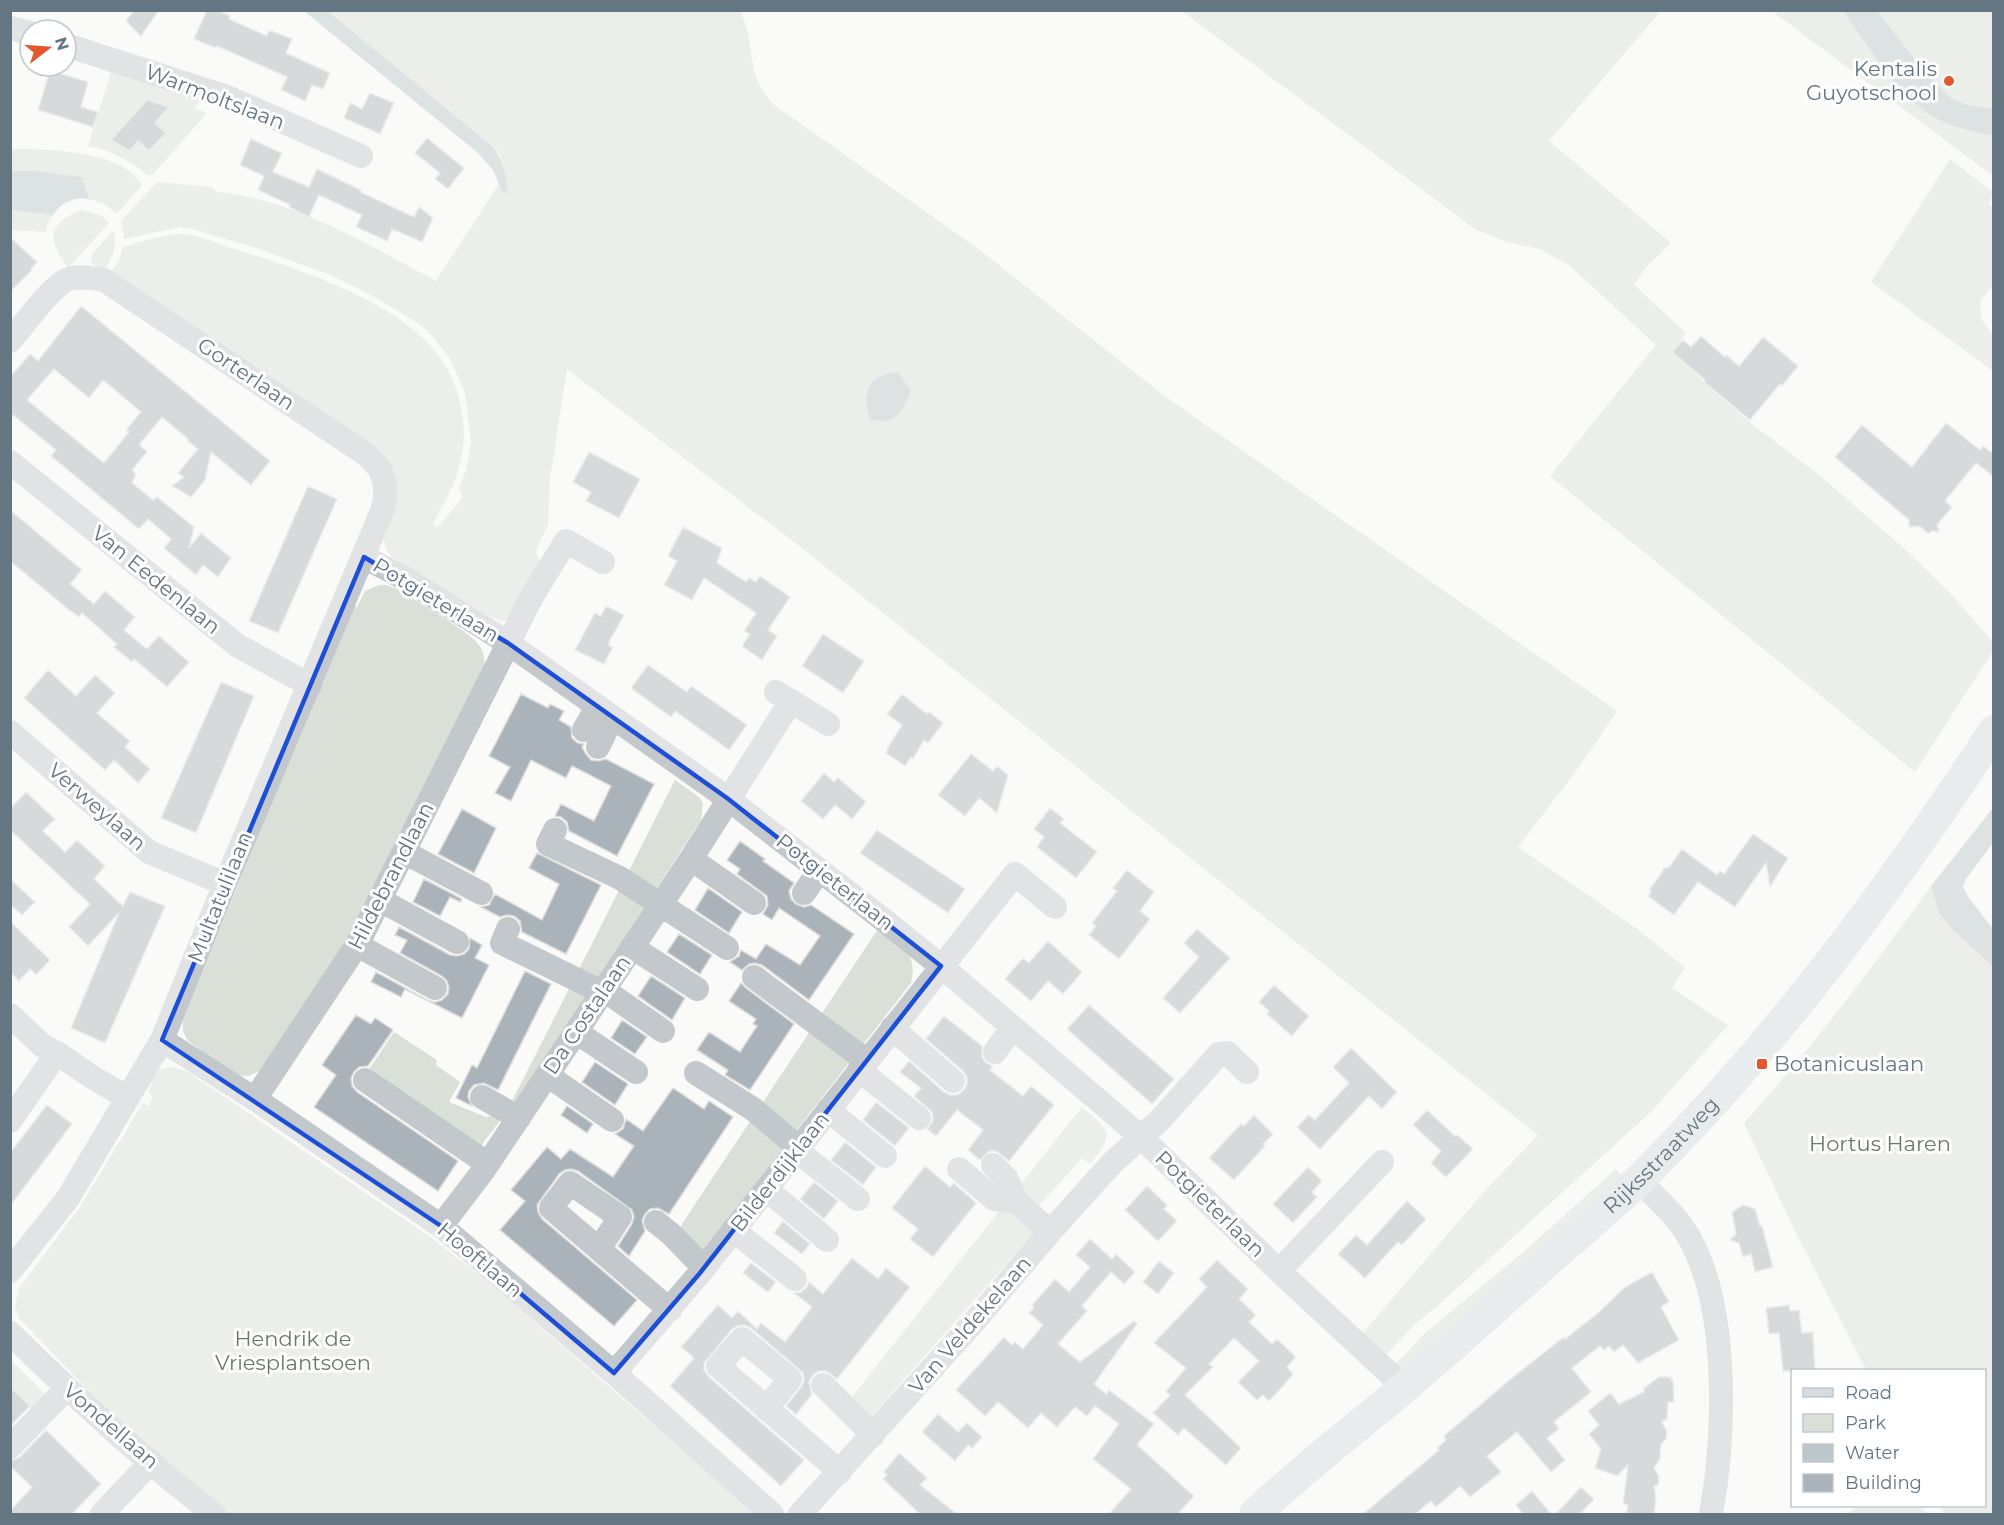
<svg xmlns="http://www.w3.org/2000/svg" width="2004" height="1525" font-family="Montserrat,sans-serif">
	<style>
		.green { fill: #dadfd7 }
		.water { fill: #bbc7cb }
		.building { fill: #aab3b9; stroke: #dcdcda; stroke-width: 1.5; fill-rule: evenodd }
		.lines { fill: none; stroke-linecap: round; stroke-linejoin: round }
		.minor { stroke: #c3c8cc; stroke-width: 24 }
		.major { stroke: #d6dbdf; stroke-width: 32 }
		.marked { fill: none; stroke: #1d4ed8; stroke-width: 4.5; stroke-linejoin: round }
		.poi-dot { fill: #e4572e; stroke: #fff; stroke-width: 2 }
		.labels { text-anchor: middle; stroke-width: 6; stroke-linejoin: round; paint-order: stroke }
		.poi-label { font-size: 21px; fill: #657683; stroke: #fff; text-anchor: end }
		.street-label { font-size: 21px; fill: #657683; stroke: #fff }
		.park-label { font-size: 21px; fill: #687a64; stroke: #fff }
	</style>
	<rect width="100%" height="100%" fill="#fafaf8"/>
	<!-- green -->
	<path class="green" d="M328,11H740C743,18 747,26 748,33C754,65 751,79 774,105L977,248L1167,398L1617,711L1579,767L1518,847L1637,929L1685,967L1672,988L1728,1025L1652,1111L1435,1308L1415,1324L1382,1359L1362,1334L1483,1193L1538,1135L798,545L567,369L550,478L548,524L536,551L540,563L511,619L501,621L490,617L392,557C374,536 388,511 394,487L110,274L119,260L123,247C141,243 162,234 181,234C196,234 211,241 225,246C254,255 283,264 311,275C374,300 448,334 461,407C465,428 465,450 458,470C453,489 442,506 433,524L438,527L463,497L459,488L466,471L471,443L465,392L449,357L429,332L415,321L362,290L328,274L253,247L192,229L180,227L124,239L121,221L157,182L212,187L216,191C239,195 262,199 284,207C337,225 387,255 436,281L499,184L503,191L508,189L502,163L499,154L492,146Z
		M1182,11H1661L1549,141L1671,243L1645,268L1634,285L1686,333L1673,352L1695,371L1704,383L1752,424L1818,474L1907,551L1951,594L1993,642V651L1915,772L1550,476L1656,345L1569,265L1539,249L1504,241L1475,229Z
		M1772,11H1843L1900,88L1948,123L1993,135V176Z
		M1877,11H1993V109L1968,105L1952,99L1926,73Z
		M112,69L202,99L194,108L207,113L153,174L147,175C129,160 111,150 88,146Z
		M11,149C46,149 123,150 142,185L117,214L104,204L89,199L82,177L35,171H11Z
		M1950,159L1993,192L1989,204L1994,207L1993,285L1980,301L1981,319L1993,335V371L1871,282Z
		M10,210L53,215L47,226L46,232L11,230Z
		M82,210L102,216L109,223L68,268C48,241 46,223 82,210Z
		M113,231C119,247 112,257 104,271L96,268L91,261L92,254Z
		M379,585H386L398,589C413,599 472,633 479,645C485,654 485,663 484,672L352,943L261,1070L249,1076L235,1075L188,1041L183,1031V1020L352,606L357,607L365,591Z
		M675,780L699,797L703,803L701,820L514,1107H509Z
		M1931,886L1939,913L1952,929L1993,967V1514H1945L1940,1506H1984V1370H1866L1796,1233L1744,1123C1812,1048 1872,968 1931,886Z
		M880,926C899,944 919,953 911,983L699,1256L679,1233L682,1224Z
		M394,1032L437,1060L436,1065L460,1082L449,1102L486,1117L496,1115L502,1118L480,1147L368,1071Z
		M174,1067L188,1072L433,1239L487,1281L756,1514H226L178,1477L128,1432L19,1318L15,1307L19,1288L80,1207L143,1103L149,1106L153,1097L148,1093L152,1084L148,1081L160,1069Z
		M1082,1107C1110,1131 1116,1133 1090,1164L1082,1158L1037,1208L1047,1218L867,1421L851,1398Z
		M1616,1169L1623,1178L1409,1371L1393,1367L1424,1334L1521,1254Z
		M10,1359L47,1396L36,1413L11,1388Z
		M1856,1506H1921L1926,1514H1849Z"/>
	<!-- water -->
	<path class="water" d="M304,11H328L492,146C503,159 505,173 508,189L506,193L502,191L493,170L478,153Z
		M1843,11H1877L1926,73L1952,99L1968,105L1993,109V135C1972,132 1942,124 1924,111C1890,84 1868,45 1843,11Z
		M10,171H35L82,177L89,199C73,197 62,202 53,215L11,210Z
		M898,372L911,391C901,412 896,427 870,419C861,391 869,375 898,372Z
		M1993,808V843L1966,879L1963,887L1969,898L1993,929V967L1952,929L1939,913L1931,886Z"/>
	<!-- building -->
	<path class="building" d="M134,10H159L141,36L126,21Z
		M207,10H217L230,16L229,19L267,36L269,30L292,39L286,53L330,73L323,89L312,85L305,101L281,90L287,77L217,46L216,48L194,39Z
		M50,70L88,82L81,107L98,112L93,127L38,110Z
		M370,93L394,103L380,134L344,118L350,103L362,109Z
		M147,100L169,107L155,123L166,133L149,151L138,141L130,151L111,140Z
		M427,138L464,168L448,189L435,179L440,173L415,153Z
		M251,139L282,153L273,172L309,187L317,169L361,190L360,192L414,217L419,207L433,218L422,242L392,229L387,241L356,227L362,215L319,195L309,217L289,207L290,205L258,190L264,176L240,165Z
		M10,237L37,262L31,269L32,270L10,292Z
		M81,306L270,461L251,485L211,452L205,480L191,497L172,486L184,477L178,473L198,449L187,440L188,439L162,417L139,445L147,452L132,470L136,474L132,483L153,500L157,497L194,527L189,548L201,533L231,558L218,577L203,565L196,575L164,548L171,539L148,519L139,529L51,456L56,450L13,415L10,418V377L30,354L38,361ZM54,369L89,398L103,380L141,412L126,430L129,432L104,463L27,400Z
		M1701,336L1725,357L1726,355L1739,366L1763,337L1798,366L1782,386L1780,384L1750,420L1704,382L1705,380L1672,352L1683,340L1691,347Z
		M1946,423L1980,450L1983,446L1994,454V477L1976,463L1945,501L1952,507L1937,525L1939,532L1931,531L1929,534L1919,526L1909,527V520L1835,457L1862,425L1912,467Z
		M589,452L640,479L619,518L586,501L591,492L573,482Z
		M308,486L337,499L278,633L249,621Z
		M10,510L82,570L70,584L94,604L105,591L135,617L124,630L136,640L147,649L159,636L189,662L167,687L134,659L132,662L114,647L117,644L82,613L79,617L68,609L10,561Z
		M683,527L722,548L717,563L746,582L749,578L756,582L760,576L790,597L768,630L777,636L762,660L742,646L750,634L744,631L756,613L704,578L692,600L664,585L677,561L668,556Z
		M606,606L624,615L609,642V646L613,647L604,664L575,650L595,613L601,616Z
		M823,634L864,661L843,693L802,666Z
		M648,665L687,692L691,686L747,725L729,750L675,711L671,717L631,688Z
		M48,670L76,696L95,675L115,693L97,713L130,741L125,747L150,769L138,783L114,760L105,770L24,698Z
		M221,682L254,696L196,833L161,818Z
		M521,694L548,708L550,704L564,711L559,720L571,727L572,738L578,743L584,744L582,747L586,754L591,760L598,761L606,759L654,784L617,856L569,831L567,822L561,817L555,816L561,804L594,821L611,786L586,773L572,766L566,778L531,760L511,801L495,793L510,767L489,756Z
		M902,694L927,714L929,712L943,723L928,743L924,740L913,759L911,757L905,766L886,753L888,750L887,749L902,725L887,714Z
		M971,754L993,771L997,766L1008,775L997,813L979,798L965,816L938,795Z
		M824,773L834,782L838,778L866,802L852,819L835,805L823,819L801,801Z
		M26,792L55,819L43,831L65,852L77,840L105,866L94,879L123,906L130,892L165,906L105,1043L71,1028L119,913L88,946L69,927L90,904L10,830V809Z
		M1050,808L1064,819L1060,823L1097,852L1076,878L1037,847L1044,837L1034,829Z
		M462,809L496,828L474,873L438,854Z
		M877,830L965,889L948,913L860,853Z
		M1753,834L1788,858L1770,887L1766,863L1735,907L1698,882L1674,915L1648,896L1651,893L1650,889L1660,875L1664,868L1669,867L1682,849L1717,875L1720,871L1724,874Z
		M740,841L765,859L763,861L794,883L789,891L791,899L796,904L804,907L811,905L854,934L809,1000L762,965L755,963L749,964L742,970L730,962L739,956L741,950L756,959L766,944L800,965L820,936L779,908L772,920L763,914L768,905L767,896L737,874L740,869L727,860Z
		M537,853L601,885L566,954L522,932L520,921L514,916L507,915L500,917L481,907L489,905L495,894L542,920L559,884L529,868Z
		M1127,870L1154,892L1140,911L1150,919L1119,959L1089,935L1096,926L1092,923L1117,891L1113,888Z
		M10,879L35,902L22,915L10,904Z
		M424,879L462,899L460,902L450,897L440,916L413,902Z
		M708,888L742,912L729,933L695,910Z
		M10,921L50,960L36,975L30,969L19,981L10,972Z
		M399,927L450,955L457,956L464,954L469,949L470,938L482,945L475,958L489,965L462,1018L405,989L401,997L371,982L376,972L429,1001L436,1002L442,1000L448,994L449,987L447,981L442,976L400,953L407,940L395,935Z
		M1197,929L1230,958L1180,1013L1163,998L1199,957L1184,943Z
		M679,934L712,955L700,974L667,952Z
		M1048,941L1082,972L1063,994L1048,981L1031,1001L1005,979L1023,958L1029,963Z
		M525,971L551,984L498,1090L484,1083L474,1085L469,1091L468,1097L472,1106L456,1098L472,1065L477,1068Z
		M651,976L685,998L672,1020L638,996Z
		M741,983L746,988L794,1024L750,1090L725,1075L728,1070L697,1050L709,1032L740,1052L757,1026L753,1024L756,1019L729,1001Z
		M1274,985L1309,1016L1292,1036L1267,1014L1269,1011L1259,1002Z
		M1089,1005L1174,1079L1152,1104L1067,1029Z
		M356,1015L371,1024L375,1018L393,1030L368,1066L359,1067L354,1072L351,1078L352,1086L357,1092L458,1161L438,1191L314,1107L336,1075L322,1065Z
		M944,1016L982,1046V1057L986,1063L993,1066L990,1070L1023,1096L1031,1086L1054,1105L1009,1161L996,1151H989L980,1160L968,1150L983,1130L957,1110L936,1136L927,1129L933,1121L932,1112L914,1096L921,1088L900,1072L909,1061L944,1092L951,1095H957L964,1090L967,1084V1077L963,1071L926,1039Z
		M622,1020L647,1037L635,1054L611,1038Z
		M1351,1048L1397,1092L1382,1109L1369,1096L1320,1149L1297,1127L1309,1115L1315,1120L1349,1083L1333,1067Z
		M595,1062L628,1084L615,1105L582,1082Z
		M673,1088L704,1109L709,1101L733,1117L669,1214L658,1208L650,1209L645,1214L642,1220L645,1231L629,1256L618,1246L632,1224L634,1217L632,1210L578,1171L571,1169L565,1170L559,1174L537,1205L538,1212L542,1219L637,1300L614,1326L500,1230L525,1201L511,1190L547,1147L561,1159L570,1149L613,1177L634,1146L615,1134L623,1129L626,1119L643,1131Z
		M876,1102L909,1128L895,1146L863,1120Z
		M47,1105L72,1124L10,1206V1153Z
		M567,1106L593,1124L587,1133L561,1115Z
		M1427,1110L1455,1136L1457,1135L1473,1149L1446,1177L1431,1163L1441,1151L1413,1125Z
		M1254,1115L1273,1134L1263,1144L1265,1146L1234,1180L1209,1158L1241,1124L1244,1126Z
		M845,1142L876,1167L863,1185L831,1160Z
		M925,1166L950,1187L954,1183L976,1203L933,1257L910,1239L918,1229L892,1208Z
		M1308,1167L1322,1181L1312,1192L1317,1197L1293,1223L1273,1204Z
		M814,1182L838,1201L824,1219L800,1199Z
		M1147,1186L1167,1205L1164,1209L1177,1221L1158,1241L1125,1210Z
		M1407,1201L1426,1219L1402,1245L1398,1242L1365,1278L1338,1254L1356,1235L1367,1245Z
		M1743,1205L1755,1209L1760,1226H1762L1773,1267L1755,1272L1751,1254L1743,1257L1739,1243L1730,1240L1736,1234L1732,1212Z
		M783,1221L810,1244L802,1254L774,1233Z
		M1090,1239L1112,1259L1116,1254L1135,1272L1124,1284L1111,1272L1082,1306L1087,1311L1058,1344L1080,1362L1134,1321L1137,1324L1094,1384L1106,1394L1109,1390L1154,1424L1137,1445L1194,1496L1177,1515H1108L1131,1489L1093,1459L1119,1424L1095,1406L1087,1416L1075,1407L1057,1427L1041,1413L1028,1428L998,1402L985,1416L956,1390L1004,1337L1012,1345L1015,1342L1023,1349L1043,1325L1029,1313L1034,1307L1032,1305L1055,1279L1069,1292L1090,1267L1076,1255Z
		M852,1258L878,1279L886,1268L910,1287L837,1379L826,1371H819L813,1375L809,1382L812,1394L796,1415L786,1406L801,1387L804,1381L803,1373L751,1328L744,1325L737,1326L732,1329L704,1363V1370L709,1377L804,1460L781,1486L670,1386L694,1358L681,1347L718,1305L732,1318L738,1311L757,1329L761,1323L785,1342L812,1307L794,1293L801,1292L806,1288L809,1282L823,1294Z
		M1217,1260L1248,1289L1239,1299L1256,1315L1249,1322L1272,1344L1277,1339L1296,1357L1287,1367L1293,1374L1284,1385L1269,1401L1263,1395L1257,1400L1238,1382L1259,1361L1234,1338L1209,1364L1213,1367L1185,1395L1241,1448L1226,1465L1184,1428L1178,1435L1153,1413L1170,1395L1166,1391L1186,1368L1154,1343L1207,1287L1199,1279Z
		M1159,1261L1174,1273L1158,1294L1143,1282Z
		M751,1263L776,1282L768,1292L743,1273Z
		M1652,1272L1669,1302L1661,1307L1679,1340L1638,1363L1623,1345L1614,1352L1609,1346L1604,1350L1600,1346L1572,1368L1591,1392L1554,1422L1559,1429L1547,1438L1565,1460L1551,1472L1517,1432L1487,1456L1501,1472L1470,1497L1460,1486L1436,1507L1431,1501L1414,1515H1362L1439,1450L1437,1448L1446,1440L1444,1436L1513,1377L1564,1337L1565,1339L1598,1313L1625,1287Z
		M1789,1305L1790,1311L1799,1310L1802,1333L1813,1332L1815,1371H1783L1779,1333L1769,1334L1766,1308Z
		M1659,1377H1671V1380H1673L1674,1402H1668L1667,1419L1662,1422L1667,1432L1666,1439L1661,1444L1660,1459L1654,1468L1659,1477L1658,1485L1654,1486L1656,1498L1654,1515H1626L1628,1505L1623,1504L1628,1465L1617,1476L1595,1468L1601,1449L1589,1434L1599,1425L1588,1411L1610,1393L1619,1404L1644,1392V1388Z
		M10,1387L30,1406L10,1426Z
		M938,1414L958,1432L967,1423L982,1437L972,1448L968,1445L955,1461L922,1432Z
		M46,1430L101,1484L71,1515H10V1511L32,1487L10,1466V1461L20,1457Z
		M899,1453L927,1478L920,1485L958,1515H921L883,1479L887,1475L884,1472Z
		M1581,1487L1594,1499L1579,1515H1555Z
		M1532,1491L1552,1515H1524L1516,1505Z"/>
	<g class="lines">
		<!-- minor -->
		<path class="minor" d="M10,28L30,33
			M66,45L227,97L361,156
			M10,341C23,326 50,288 66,280C77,275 93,278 104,280L367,455L380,469L385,484V499L382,511L225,884L162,1040L68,1198L10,1271
			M10,462L238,646L310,685
			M364,557L406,579L508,643L727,798L881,918L941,966L1140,1136L1279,1271L1404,1387
			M776,692L828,724
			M584,730L597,707
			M10,732L149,852L225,884
			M598,747L612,718
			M555,830L548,844L620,878L727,948
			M404,852L481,893
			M691,859L754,903
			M804,893L819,871
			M380,900L457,942
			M508,929L502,943L602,992
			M357,945L435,988
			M632,947L697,989
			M754,977L867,1061
			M604,990L663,1031
			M10,1015L43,1046L57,1053L92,1077L128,1098
			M892,1028L953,1081
			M576,1032L636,1072
			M162,1040L255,1099L441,1226L614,1373L772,1514
			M995,1052L1012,1028
			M859,1070L919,1118
			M696,1073L753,1109L799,1148
			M547,1075L612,1120
			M365,1080L488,1164
			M482,1097L519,1118
			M255,1099L357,945L531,598L566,541L603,562
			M828,1110L885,1156
			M10,1121L57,1053
			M796,1150L858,1199
			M993,1165L1006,1178L1017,1202L1050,1232
			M959,1169L994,1199L1017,1202
			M1639,1180C1658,1200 1680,1218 1692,1243C1729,1314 1725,1437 1711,1514
			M766,1189L827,1240
			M656,1222L671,1234L704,1268
			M441,1226L483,1171L576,1032L691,859L791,701
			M733,1230L795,1279
			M599,1249L620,1217L570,1183L551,1208L670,1310
			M1279,1271L1382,1162
			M10,1333C75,1397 142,1459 214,1514
			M614,1373L700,1273L1015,874L1055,907
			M823,1385L873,1435
			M766,1409L790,1379L742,1339L718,1366L840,1472
			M10,1447L67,1388
			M102,1514L151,1462
			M800,1514L974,1322L1050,1232L1113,1162L1159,1121L1219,1054L1227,1053L1247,1072"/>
		<!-- major -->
		<path class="major" id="s1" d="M1255,1514C1298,1473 1346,1436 1392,1398C1442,1356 1490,1312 1539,1269C1572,1239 1608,1210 1640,1179C1775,1045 1890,890 1994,731"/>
	</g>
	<!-- marked area -->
	<path d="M0 0H2004V1525H0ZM364,557L508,643L727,798L941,966L700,1273L614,1373L441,1226L162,1040Z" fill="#fafaf8" fill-opacity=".55" fill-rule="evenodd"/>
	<path class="marked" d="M364,557L508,643L727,798L941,966L700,1273L614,1373L441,1226L162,1040Z"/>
	<!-- markers -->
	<g class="poi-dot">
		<circle cx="1949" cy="81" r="6"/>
		<rect x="1756" y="1058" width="12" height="12" rx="3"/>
	</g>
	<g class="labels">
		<!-- poi labels -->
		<g class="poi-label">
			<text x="1937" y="76">Kentalis<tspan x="1937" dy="24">Guyotschool</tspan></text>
			<text x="1774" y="1071" text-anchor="start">Botanicuslaan</text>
		</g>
		<!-- street labels -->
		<g class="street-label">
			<text transform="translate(215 97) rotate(21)" y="7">Warmoltslaan</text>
			<text transform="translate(246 374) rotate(34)" y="7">Gorterlaan</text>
			<text transform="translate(156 580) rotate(39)" y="7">Van Eedenlaan</text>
			<text transform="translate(436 600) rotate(31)" y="7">Potgieterlaan</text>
			<text transform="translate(97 807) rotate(41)" y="7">Verweylaan</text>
			<text transform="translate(391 876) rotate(-63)" y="7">Hildebrandlaan</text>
			<text transform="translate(835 882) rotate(38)" y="7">Potgieterlaan</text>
			<text transform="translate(220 897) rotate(-68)" y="7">Multatulilaan</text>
			<text transform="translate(587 1015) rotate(-56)" y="7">Da Costalaan</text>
			<text dy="7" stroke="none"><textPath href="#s1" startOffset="542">Rijksstraatweg</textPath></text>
			<text transform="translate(780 1172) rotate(-52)" y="7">Bilderdijklaan</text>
			<text transform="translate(1210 1204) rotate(44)" y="7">Potgieterlaan</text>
			<text transform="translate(480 1260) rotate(40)" y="7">Hooftlaan</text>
			<text transform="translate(970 1325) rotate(-49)" y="7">Van Veldekelaan</text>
			<text transform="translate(111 1426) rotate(41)" y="7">Vondellaan</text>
		</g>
		<!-- park labels -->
		<g class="park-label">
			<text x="1880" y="1151">Hortus Haren</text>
			<text x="293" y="1346">Hendrik de<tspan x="293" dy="24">Vriesplantsoen</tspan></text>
		</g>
	</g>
	<!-- border -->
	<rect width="2004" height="1525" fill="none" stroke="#657683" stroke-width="24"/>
	<!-- legend -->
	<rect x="1791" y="1369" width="195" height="138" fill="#ffffff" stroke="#c1c8cd" stroke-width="1.5"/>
	<rect x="1803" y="1388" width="30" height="9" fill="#d6dbdf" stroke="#c1c8cd" stroke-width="1.5"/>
	<text x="1845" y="1399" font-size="18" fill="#657683">Road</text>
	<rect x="1803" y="1414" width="30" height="18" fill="#dadfd7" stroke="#c1c8cd" stroke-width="1.5"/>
	<text x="1845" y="1429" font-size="18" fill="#657683">Park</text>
	<rect x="1803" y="1444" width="30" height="18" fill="#bbc7cb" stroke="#c1c8cd" stroke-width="1.5"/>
	<text x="1845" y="1459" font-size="18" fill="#657683">Water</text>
	<rect x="1803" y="1474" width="30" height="18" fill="#aab3b9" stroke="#c1c8cd" stroke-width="1.5"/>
	<text x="1845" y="1489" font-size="18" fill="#657683">Building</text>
	<!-- north arrow -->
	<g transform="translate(48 48) rotate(73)"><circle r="28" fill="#ffffff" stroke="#c1c8cd" stroke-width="1.5"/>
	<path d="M0-4.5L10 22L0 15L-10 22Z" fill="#e4572e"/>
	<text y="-9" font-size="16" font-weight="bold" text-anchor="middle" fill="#657683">N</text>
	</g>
</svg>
